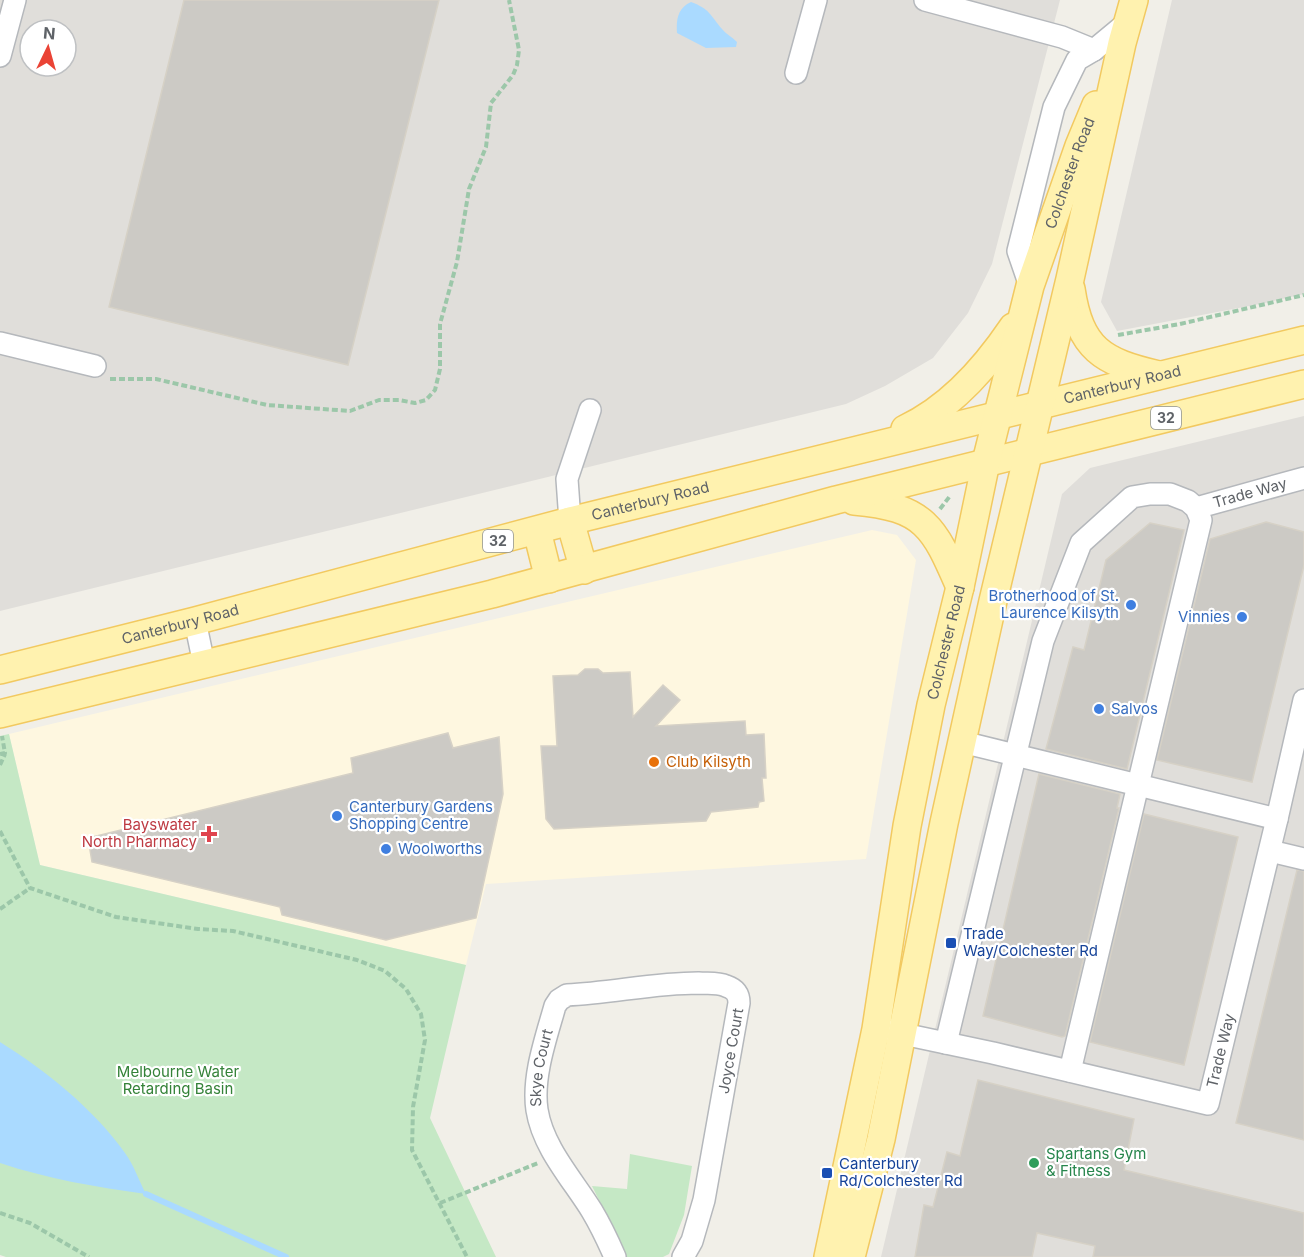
<svg xmlns="http://www.w3.org/2000/svg" width="1304" height="1257" font-family="Inter,sans-serif">
	<style>
		.commercial { fill: #fef7e0 }
		.industrial { fill: #e0deda; fill-rule: evenodd }
		.green { fill: #c5e8c5 }
		.water { fill: #aadaff }
		.lines { fill: none; stroke-linecap: round; stroke-linejoin: round }
		.stream { stroke: #aadaff; stroke-width: 6 }
		.building { fill: #cccac5; stroke: #d6d1c6; stroke-width: 1.5 }
		.minor-casing { stroke: #b5b8bc; stroke-width: 24 }
		.major-casing { stroke: #f2c960; stroke-width: 30 }
		.path { stroke: #9cc7a9; stroke-width: 4; stroke-dasharray: 6 3; stroke-linecap: butt }
		.minor { stroke: #fff; stroke-width: 21 }
		.major { stroke: #fff2af; stroke-width: 27 }
		.shop-dot { fill: #3f7fe0; stroke: #fff; stroke-width: 2 }
		.food-dot { fill: #e8710a; stroke: #fff; stroke-width: 2 }
		.health-dot { fill: #e0444e; stroke: #fff; stroke-width: 2 }
		.transit-dot { fill: #1a4fb4; stroke: #fff; stroke-width: 2 }
		.leisure-dot { fill: #2e9e5b; stroke: #fff; stroke-width: 2 }
		.labels { text-anchor: middle; stroke-width: 4.5; stroke-linejoin: round; paint-order: stroke }
		.shield { fill: #fff; stroke: #8f9295; stroke-width: 1.5 }
		.shield-label { font-size: 14px; font-weight: bold; fill: #5f6368 }
		.street-label { font-size: 15px; fill: #5f6368; stroke: #fff }
		.shop-label { font-size: 15px; fill: #366cbe; stroke: #fff; text-anchor: start }
		.food-label { font-size: 15px; fill: #c56008; stroke: #fff; text-anchor: start }
		.health-label { font-size: 15px; fill: #be3a42; stroke: #fff; text-anchor: end }
		.transit-label { font-size: 15px; fill: #164399; stroke: #fff; text-anchor: start }
		.park-label { font-size: 15px; fill: #348238; stroke: #fff }
		.leisure-label { font-size: 15px; fill: #27864d; stroke: #fff; text-anchor: start }
	</style>
	<rect width="100%" height="100%" fill="#f1efe8"/>
	<!-- commercial -->
	<path class="commercial" d="M872,530L897,535L916,560L866,859L486,884L466,965L40,865L9,734Z"/>
	<!-- industrial -->
	<path class="industrial" d="M0,0H1060L992,264L968,313L933,358L885,386L846,404L0,611ZM30,30H66V66H30Z
		M1172,0H1304V294L1265,303L1117,331L1101,302Z
		M1304,416V1257H881L1062,494L1090,468Z"/>
	<!-- green -->
	<path class="green" d="M9,734L40,865L466,965L430,1118L496,1257H6L0,1255V736Z
		M630,1154L692,1166L684,1215L669,1254L663,1257H627L592,1186L627,1189Z"/>
	<!-- water -->
	<path class="water" d="M691,2C710,9 710,15 722,29C726,34 732,37 737,42L736,47L706,48L677,33C676,19 678,8 691,2Z
		M0,1042C45,1070 94,1109 125,1153C134,1165 139,1181 146,1194C96,1187 48,1179 0,1163Z"/>
	<g class="lines">
		<!-- stream -->
		<path class="stream" d="M146,1194L286,1257"/>
	</g>
	<!-- building -->
	<path class="building" d="M184,0H439L348,365L109,307Z
		M1266,522L1304,532V565L1252,782L1157,760L1210,539Z
		M1150,523L1184,530L1127,769L1046,749L1073,647L1084,650L1106,560Z
		M585,669H598L603,673L630,672L633,717L663,685L680,700L656,726L745,721L746,735L764,734L766,778H762L764,801L759,802L758,807L711,812L706,821L554,829L546,819L541,746H557L553,676L578,675Z
		M448,733L453,748L499,737L503,794L476,918L386,940L282,915L280,907L92,862L88,838L353,773L351,758Z
		M1039,774L1120,794L1117,808H1119L1065,1036L1062,1037L983,1016Z
		M1144,814L1238,837L1184,1065L1090,1042Z
		M1297,870L1304,871V1140L1236,1123Z
		M978,1080L1134,1119L1124,1170L1304,1213V1257H1093L1095,1246L1037,1233L1032,1257H915L924,1205L933,1207L947,1152L960,1156Z"/>
	<g class="lines">
		<defs>
			<g id="minor">
				<path d="M925,0L1062,37L1094,50"/>
				<path d="M0,56L15,0"/>
				<path d="M796,73L816,0"/>
				<path d="M1030,286L1018,251L1054,107L1077,60L1094,50L1129,21"/>
				<path d="M0,343L95,366"/>
				<path id="s1" d="M1196,508L1304,478"/>
				<path d="M570,521L567,479L590,410"/>
				<path d="M195,621L204,664"/>
				<path d="M962,742L1277,819"/>
				<path d="M1270,851L1304,859"/>
				<path id="s2" d="M889,1031L993,1053L1208,1104L1277,819L1304,700"/>
				<path d="M946,1043L1043,641L1081,543L1132,497L1150,494H1170L1188,501L1196,508L1201,520L1070,1071"/>
				<path id="s3" d="M615,1257C608,1241 601,1226 592,1211C573,1180 543,1148 537,1110C532,1077 546,1038 555,1006L559,1000L567,995C611,993 654,983 698,983C708,984 717,982 726,986C735,989 739,994 739,1003L704,1200L692,1241L683,1257"/>
			</g>
			<g id="major">
				<path d="M1071,289C1080,349 1102,362 1159,375"/>
				<path d="M905,429C950,408 986,367 1013,327"/>
				<path d="M854,501C925,507 934,527 960,587"/>
				<path d="M570,521L584,570"/>
				<path d="M537,531L549,579"/>
				<path id="s4" d="M0,670L195,621L570,521L1304,340"/>
				<path d="M0,714L492,594L836,500L1304,384"/>
				<path id="s5" d="M828,1257L876,1029L907,826L931,705L960,587L986,462L1030,286L1079,146L1096,105"/>
				<path d="M851,1257L881,1139L944,823L993,601L1070,279L1122,43L1134,0"/>
			</g>
		</defs>
		<!-- minor casing -->
		<use href="#minor" class="minor-casing"/>
		<!-- major casing -->
		<use href="#major" class="major-casing"/>
		<!-- path -->
		<path class="path" d="M1118,335L1180,324L1304,295
			M110,379H156L267,405L350,411L379,400H399L415,403L426,400L435,390L440,369V324L457,262L469,189L486,147L491,103L513,75L517,65L519,50L509,0
			M940,509L950,496
			M0,754L5,753L2,736
			M0,765L5,754
			M0,831L30,888L116,917L198,929L233,931L357,960L385,971L406,989L421,1014L425,1040L413,1107L412,1150L467,1257
			M0,909L30,888
			M440,1203L538,1163
			M0,1213L30,1223L89,1257"/>
		<!-- minor -->
		<use href="#minor" class="minor"/>
		<!-- major -->
		<use href="#major" class="major"/>
	</g>
	<!-- markers -->
	<g class="shop-dot">
		<circle cx="1131" cy="605" r="6"/>
		<circle cx="1242" cy="617" r="6"/>
		<circle cx="1099" cy="709" r="6"/>
		<circle cx="337" cy="816" r="6"/>
		<circle cx="386" cy="849" r="6"/>
	</g>
	<circle class="food-dot" cx="654" cy="762" r="6"/>
	<path class="health-dot" d="M206 825h6v6h6v6h-6v6h-6v-6h-6v-6h6z"/>
	<g class="transit-dot">
		<rect x="945" y="937" width="12" height="12" rx="3"/>
		<rect x="821" y="1167" width="12" height="12" rx="3"/>
	</g>
	<circle class="leisure-dot" cx="1034" cy="1163" r="6"/>
	<g class="labels">
		<!-- shield labels -->
		<g class="shield">
			<rect x="1151" y="407" width="30" height="22" rx="4.5"/>
			<rect x="483" y="530" width="30" height="22" rx="4.5"/>
		</g>
		<g class="shield-label">
			<text x="1166" y="423">32</text>
			<text x="498" y="546">32</text>
		</g>
		<!-- street labels -->
		<g class="street-label">
			<text dy="5" stroke="none"><textPath href="#s5" startOffset="1112">Colchester Road</textPath></text>
			<text dy="5" stroke="none"><textPath href="#s4" startOffset="1158">Canterbury Road</textPath></text>
			<text dy="5" stroke="none"><textPath href="#s1" startOffset="56">Trade Way</textPath></text>
			<text dy="5" stroke="none"><textPath href="#s4" startOffset="672">Canterbury Road</textPath></text>
			<text dy="5" stroke="none"><textPath href="#s4" startOffset="186">Canterbury Road</textPath></text>
			<text dy="5" stroke="none"><textPath href="#s5" startOffset="626">Colchester Road</textPath></text>
			<text dy="5" stroke="none"><textPath href="#s2" startOffset="382">Trade Way</textPath></text>
			<text transform="translate(731 1051) rotate(-80)" y="5">Joyce Court</text>
			<text dy="5" stroke="none"><textPath href="#s3" startOffset="210">Skye Court</textPath></text>
		</g>
		<!-- shop labels -->
		<g class="shop-label">
			<text x="1119" y="601" text-anchor="end">Brotherhood of St.<tspan x="1119" dy="17">Laurence Kilsyth</tspan></text>
			<text x="1230" y="622" text-anchor="end">Vinnies</text>
			<text x="1111" y="714">Salvos</text>
			<text x="349" y="812">Canterbury Gardens<tspan x="349" dy="17">Shopping Centre</tspan></text>
			<text x="398" y="854">Woolworths</text>
		</g>
		<!-- food labels -->
		<g class="food-label">
			<text x="666" y="767">Club Kilsyth</text>
		</g>
		<!-- health labels -->
		<g class="health-label">
			<text x="197" y="830">Bayswater<tspan x="197" dy="17">North Pharmacy</tspan></text>
		</g>
		<!-- transit labels -->
		<g class="transit-label">
			<text x="963" y="939">Trade<tspan x="963" dy="17">Way/Colchester Rd</tspan></text>
			<text x="839" y="1169">Canterbury<tspan x="839" dy="17">Rd/Colchester Rd</tspan></text>
		</g>
		<!-- park labels -->
		<g class="park-label">
			<text x="178" y="1077">Melbourne Water<tspan x="178" dy="17">Retarding Basin</tspan></text>
		</g>
		<!-- leisure labels -->
		<g class="leisure-label">
			<text x="1046" y="1159">Spartans Gym<tspan x="1046" dy="17">&amp; Fitness</tspan></text>
		</g>
	</g>
	<!-- north arrow -->
	<g transform="translate(48 48) rotate(5)"><circle r="28" fill="#ffffff" stroke="#bfc1c3" stroke-width="1.5"/>
	<path d="M0-4.5L10 22L0 15L-10 22Z" fill="#ea4335"/>
	<text y="-9" font-size="16" font-weight="bold" text-anchor="middle" fill="#5f6368">N</text>
	</g>
</svg>
